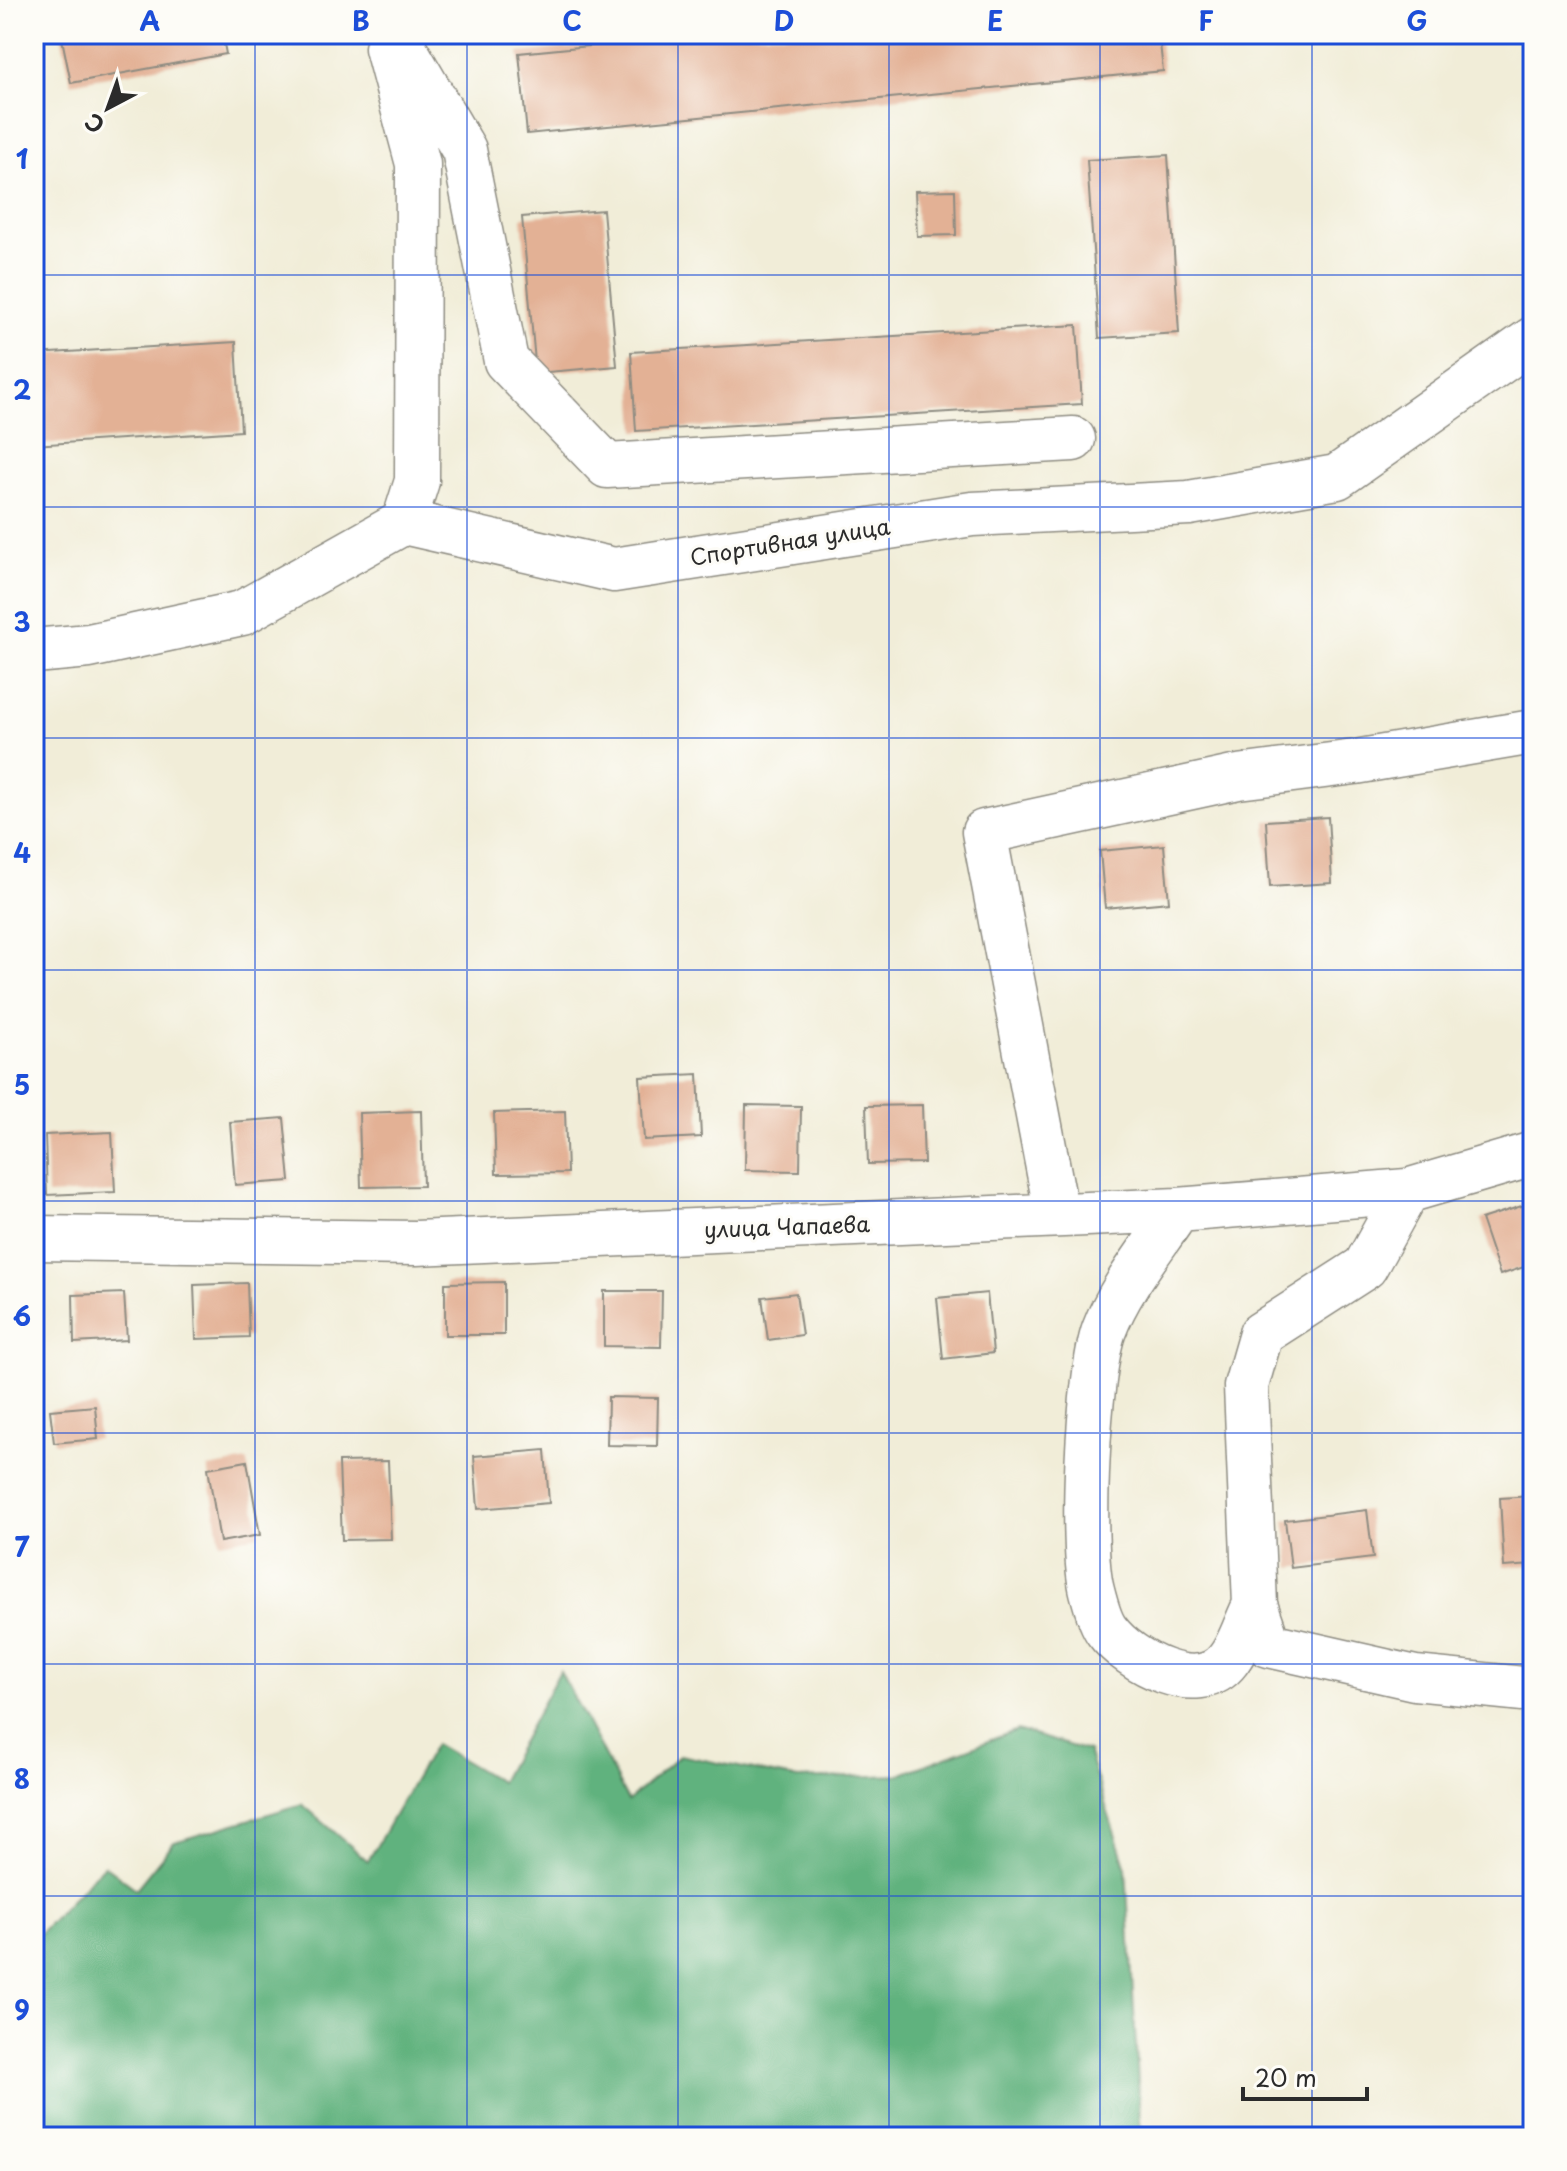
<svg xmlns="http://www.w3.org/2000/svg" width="1567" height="2171" font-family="'Playpen Sans',sans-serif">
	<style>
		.forest { fill: #61b27e; stroke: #466e54; stroke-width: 2 }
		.building { fill: #e3b195 }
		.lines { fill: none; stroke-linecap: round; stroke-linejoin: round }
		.minor-casing { stroke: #8e8c82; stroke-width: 47 }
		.minor { stroke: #fff; stroke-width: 44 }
		.grid { fill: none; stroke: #1d4ed8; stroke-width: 2; stroke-opacity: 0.55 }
		.labels { text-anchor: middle; stroke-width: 6; stroke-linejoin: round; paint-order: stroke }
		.street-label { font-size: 22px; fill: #2b2b2b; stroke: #fdfcf7 }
		.neatline { fill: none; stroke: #1d4ed8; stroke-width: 3 }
		.grid-label { font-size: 26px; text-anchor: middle; font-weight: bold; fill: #1d4ed8 }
	</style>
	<rect width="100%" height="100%" fill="#fdfcf7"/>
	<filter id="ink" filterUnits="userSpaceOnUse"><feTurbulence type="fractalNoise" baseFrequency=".0125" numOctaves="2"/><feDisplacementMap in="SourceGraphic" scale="16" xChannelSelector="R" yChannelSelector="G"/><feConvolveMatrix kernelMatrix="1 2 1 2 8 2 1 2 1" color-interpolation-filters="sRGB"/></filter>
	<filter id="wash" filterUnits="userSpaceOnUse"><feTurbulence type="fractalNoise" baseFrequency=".006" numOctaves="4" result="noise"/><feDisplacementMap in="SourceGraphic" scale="32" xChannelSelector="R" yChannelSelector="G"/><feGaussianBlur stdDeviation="1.8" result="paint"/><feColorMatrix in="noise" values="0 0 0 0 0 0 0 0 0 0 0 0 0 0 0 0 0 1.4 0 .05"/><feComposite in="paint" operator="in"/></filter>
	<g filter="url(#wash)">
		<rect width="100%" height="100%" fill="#f1edd8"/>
		<!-- forest -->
		<path class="forest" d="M560,1671L628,1801L680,1755L798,1779L899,1775L1017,1730L1088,1751L1126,1868L1141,2137H34V1939L104,1865L136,1889L174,1842L302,1804L368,1861L435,1744L500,1782Z"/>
		<g id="blocks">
			<!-- building -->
			<path class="building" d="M61,34H222L226,54L71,83Z
				M710,34H1159L1163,71L527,134L519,53Z
				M1168,155L1179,333L1099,338L1087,160Z
				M955,190L956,235L917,236L915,191Z
				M603,210L617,366L536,373L522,217Z
				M1077,325L1082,404L636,431L631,352Z
				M236,342L241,431L34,445V354Z
				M1328,817L1332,883L1270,887L1266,821Z
				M1164,845L1169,902L1105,908L1100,851Z
				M698,1074L701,1137L644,1140L640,1077Z
				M746,1105L801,1106L800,1171L745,1170Z
				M922,1105L924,1163L868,1164L866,1106Z
				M421,1111L423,1186L361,1187L359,1113Z
				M565,1111L567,1173L496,1174L494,1113Z
				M284,1118L290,1181L235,1185L230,1122Z
				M112,1132L115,1192L47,1195L45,1135Z
				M1528,1204L1533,1218V1264L1500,1275L1481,1219Z
				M504,1282V1335H445V1283Z
				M247,1283L249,1337L196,1339L194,1285Z
				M604,1291H662L661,1347L604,1346Z
				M124,1293L127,1340L74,1343L73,1295Z
				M796,1293L802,1335L768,1340L762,1297Z
				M987,1293L993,1353L943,1359L937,1298Z
				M608,1397L658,1398L657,1446L607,1445Z
				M95,1406L98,1439L54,1443L50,1410Z
				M545,1450L549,1503L478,1509L474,1456Z
				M247,1461L260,1535L220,1542L208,1468Z
				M388,1461L391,1539L342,1540L339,1462Z
				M1533,1496V1565L1504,1567L1500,1498Z
				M1367,1510L1373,1558L1291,1568L1285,1520Z"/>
		</g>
	</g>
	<g filter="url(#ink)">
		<use href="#blocks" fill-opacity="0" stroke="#8e8c82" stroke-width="2"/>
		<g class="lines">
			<defs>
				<path id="minor" d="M396,34L464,150L506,361L607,466L1073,439
					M387,48L418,164L417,481L404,522
					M34,651L89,646L242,613L404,522L614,570L972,514L1189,503L1337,477L1533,339
					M1407,1191L1365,1267L1261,1334L1246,1386L1255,1605L1269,1645L1415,1678L1533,1690
					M1178,1210C1153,1248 1120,1287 1104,1330C1088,1374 1080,1546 1092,1591C1095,1603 1100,1622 1107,1631C1129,1661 1199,1699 1228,1660C1240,1645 1246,1622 1255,1605
					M1057,1215L984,832L1238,777L1355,762L1533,732
					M34,1238L416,1243L1178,1210L1407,1191L1533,1154"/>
			</defs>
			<!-- minor casing -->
			<use href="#minor" class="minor-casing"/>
			<!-- minor -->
			<use href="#minor" class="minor"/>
		</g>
	</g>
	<!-- grid -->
	<path class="grid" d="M255,34V2137M467,34V2137M678,34V2137M889,34V2137M1100,34V2137M1312,34V2137M34,275H1533M34,507H1533M34,738H1533M34,970H1533M34,1201H1533M34,1433H1533M34,1664H1533M34,1896H1533"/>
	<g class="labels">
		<!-- street labels -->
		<g class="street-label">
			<text transform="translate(790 542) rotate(-9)" y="8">Спортивная улица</text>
			<text transform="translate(787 1227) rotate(-2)" y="8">улица Чапаева</text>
		</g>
	</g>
	<!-- margin -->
	<rect width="1567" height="2171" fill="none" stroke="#fdfcf7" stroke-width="88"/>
	<!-- north arrow -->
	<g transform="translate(108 108) rotate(221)" stroke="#fdfcf7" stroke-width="6" paint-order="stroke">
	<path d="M0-6L14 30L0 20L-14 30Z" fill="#2b2b2b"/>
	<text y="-12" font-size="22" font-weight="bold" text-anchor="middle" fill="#2b2b2b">С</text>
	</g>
	<!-- scale -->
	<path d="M1243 2087v12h124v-12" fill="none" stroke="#2b2b2b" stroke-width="4"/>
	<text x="1255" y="2087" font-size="24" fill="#2b2b2b" stroke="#fdfcf7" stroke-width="6" paint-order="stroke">20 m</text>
	<rect x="44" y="44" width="1479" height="2083" class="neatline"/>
	<g class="grid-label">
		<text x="150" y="31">A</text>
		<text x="361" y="31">B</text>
		<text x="572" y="31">C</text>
		<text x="784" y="31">D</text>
		<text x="995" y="31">E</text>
		<text x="1206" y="31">F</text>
		<text x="1417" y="31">G</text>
		<text x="22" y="169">1</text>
		<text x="22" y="400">2</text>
		<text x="22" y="632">3</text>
		<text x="22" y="863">4</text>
		<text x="22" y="1095">5</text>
		<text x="22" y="1326">6</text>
		<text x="22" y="1557">7</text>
		<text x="22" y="1789">8</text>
		<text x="22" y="2020">9</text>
	</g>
</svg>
